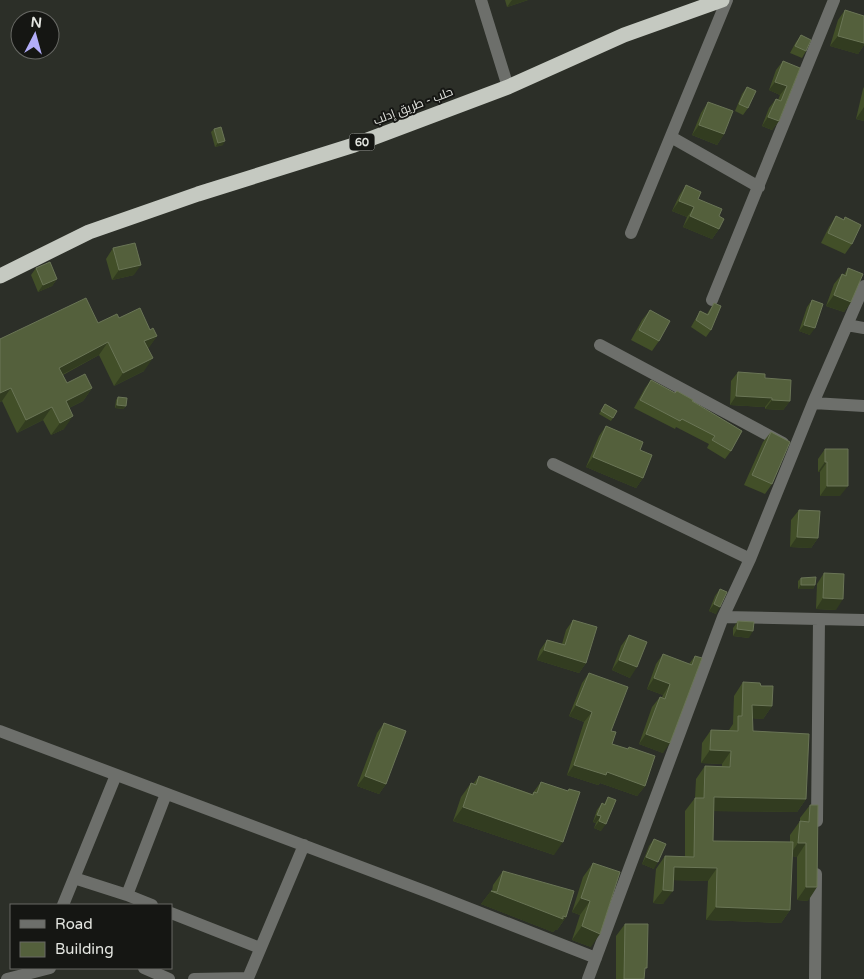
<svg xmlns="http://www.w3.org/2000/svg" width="864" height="979" font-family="'Varela Round',Cairo,sans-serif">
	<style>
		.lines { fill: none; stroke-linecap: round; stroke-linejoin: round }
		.minor { stroke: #6d6f6b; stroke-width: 12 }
		.highway { stroke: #c5c9c1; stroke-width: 15 }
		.wall { fill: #424f28 }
		.shaded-wall { fill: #323c20 }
		.building { fill: #54603c; stroke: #6a7556 }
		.labels { text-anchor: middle; stroke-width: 4; stroke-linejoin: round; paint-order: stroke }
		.shield { fill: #151613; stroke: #a6a8a3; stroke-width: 1 }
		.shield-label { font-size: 11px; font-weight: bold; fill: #e4e6e1 }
		.street-label { font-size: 12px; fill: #e4e6e1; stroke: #151613 }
	</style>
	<rect width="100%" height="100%" fill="#2c2f28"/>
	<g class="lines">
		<!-- minor -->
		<path class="minor" d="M481,0L508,87
			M671,137L759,187
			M631,233L727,0
			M712,300L834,0
			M847,325L864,328
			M600,345L783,443
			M813,403L864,406
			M553,464L750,559
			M723,617L864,620
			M0,731L430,893L596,958
			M817,821L819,619
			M74,878L127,895L152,905
			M127,895L166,794
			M63,905L116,775
			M171,913L260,948
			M144,968L169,979
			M7,979L50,968
			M194,979L248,978L304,845
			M588,979L723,617L750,559L813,403L864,286
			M815,979L816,874"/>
		<!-- highway -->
		<path class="highway" d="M0,276L89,232L198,194L354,145L508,87L624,35L722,0"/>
	</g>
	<!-- wall -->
	<path class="wall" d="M505,0H528L507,7Z
		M845,10L864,16V45L858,54L830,46L838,20Z
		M801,35L806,51L802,58L790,53L796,42Z
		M783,61L800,68L779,121L772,130L762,126L769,108L776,99L778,100L780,95L769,90L776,70Z
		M747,87L748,108L743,115L735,111L742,94Z
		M864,87V121L856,119L863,89Z
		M708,102L724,134L717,145L692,135L701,113Z
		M214,129L223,145L215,147L211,132Z
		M686,185L698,199L719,216V229L712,239L683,227L687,217L672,211L679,196Z
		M836,216L844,220L845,217L852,244L845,254L821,243L829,227Z
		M113,248L134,275L112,280L106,259Z
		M36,268L57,279L52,286L38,292L31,275Z
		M848,268L851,302L844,312L826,306L834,284L842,274L844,275Z
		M812,300L810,335L799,331L807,307Z
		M714,303L711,330L706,337L691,327L696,318L700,311L707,314Z
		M650,310L659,341L652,351L631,340L642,320Z
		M119,318L150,330L157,336L148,348L144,371L114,386L99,355L63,375L67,383L92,388L83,401L69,408L64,429L51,435L43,420L17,433L2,401L0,402V339L98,323Z
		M738,372L765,378L790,401L783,410L765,409V407L730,405L731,381Z
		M651,380L675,393L692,401L731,451L725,459L707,448L709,444L676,427L675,429L634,408L645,388Z
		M118,397L126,406L123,409L115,408L116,400Z
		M605,404L617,411L611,421L599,414Z
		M606,426L640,450L643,478L636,488L586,467L599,436Z
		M771,432L772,484L765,494L744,485L763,442Z
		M825,449L840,496H820V472H818V459Z
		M799,510L818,538L811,548L790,547L791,520Z
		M824,573L836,610L816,609L817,584Z
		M801,578L815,585L813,589H798V581Z
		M720,589L716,614L709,611L715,596Z
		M573,620L586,663L579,673L537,660L540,650L547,640L562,644L566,630Z
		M738,621L749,638L733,636V628Z
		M629,635L630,678L612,670L621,646Z
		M663,654L689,664L695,656L663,753L639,744L652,707L660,697H662L663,695L647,689L656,664Z
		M589,673L611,731L612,744L628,749L629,747L645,786L637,796L600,783L598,785L567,775L584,722L569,716L582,683Z
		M743,682L761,686L772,706L763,719L752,718L753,731L806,799L797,812L714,811L713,841L790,842V835L800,821V818L810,805L808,901L797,900V857L792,856L790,910L781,923L706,920L708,881L673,880L663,904L653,903L656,869L665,856L685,857V811L695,798L696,779L705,766H722V764L701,763L702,743L711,730H729L733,724L734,696Z
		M384,723L386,784L379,794L357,786L377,733Z
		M479,776L532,794L541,782L568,791L569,789L554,855L453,821L461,797L471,783L473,784Z
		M608,797L601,831L594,828L596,823L593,822L597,810L602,803L604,804Z
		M654,839V869L642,864L649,846Z
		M593,863L591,947L572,940L580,915L572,912L583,877Z
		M503,871L566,917L557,930H555L553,932L481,904L491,891H492L493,885Z
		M625,924L645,972L644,979H616V936Z"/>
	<!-- shaded-wall -->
	<path class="shaded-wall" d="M512,0H528L507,7Z
		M838,36L864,43V45L858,54L830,46Z
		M775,82L787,86L780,95L769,90Z
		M864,107V121L856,119Z
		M768,117L779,121L772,130L762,126Z
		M699,125L724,134L717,145L692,135Z
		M225,141L223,145L215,147L218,143Z
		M679,201L694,207L687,217L672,211Z
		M690,216L719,229L712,239L683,227Z
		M141,265L134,275L112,280L119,270Z
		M57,279L52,286L38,292L43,285Z
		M834,295L851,302L844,312L826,306Z
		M804,325L815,328L810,335L799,331Z
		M157,336L148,349L144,341Z
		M108,342L99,355L50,381L59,368Z
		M153,358L144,371L114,386L123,373Z
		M11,388L2,401L0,402V393Z
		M92,388L83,401L57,414L66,401Z
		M736,396L772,398L765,407L730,405Z
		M772,400L790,401L783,410L765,409Z
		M117,405L126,406L123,409L115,408Z
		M52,407L43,420L17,433L26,420Z
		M73,416L64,429L51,435L60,423Z
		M593,457L643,478L636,488L586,467Z
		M825,462H827L820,472H818Z
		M827,486H848L840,496H820Z
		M797,537L818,538L811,548L790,547Z
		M801,585H815L813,589H798Z
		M823,598L843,599L836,610L816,609Z
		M714,604L720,607L716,614L709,611Z
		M737,629L753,631L749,638L733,636Z
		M544,650L586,663L579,673L537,660Z
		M619,660L637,667L630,678L612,670Z
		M654,678L670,684L663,695L647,689Z
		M576,705L592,712L584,722L569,716Z
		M752,705L772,706L763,719L743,718Z
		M646,734L670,743L663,753L639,744Z
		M710,750L731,751L722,764L701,763Z
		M574,765L607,772L645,786L637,796L600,783L598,785L567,775Z
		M365,776L386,784L379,794L357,786Z
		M714,797L806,799L797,812L705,811Z
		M463,807L563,842L554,855L453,821Z
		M597,815L601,816L596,823L593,822Z
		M599,821L606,824L601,831L594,828Z
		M798,843H806L797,857L789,856Z
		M646,857L658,862L654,869L642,864Z
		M674,867L717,868L708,881L665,880Z
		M806,887H817L808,901L797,900Z
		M663,890L673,891L663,904L653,903Z
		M491,891L563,916L566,917L557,930H555L553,932L481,904Z
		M581,898L590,901L580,915L572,912Z
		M716,907L790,910L781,923L706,920Z
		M582,926L600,934L591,947L572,940Z"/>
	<!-- building -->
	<path class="building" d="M845,10L864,16V43L838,36Z
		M801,35L811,40L806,51L795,46Z
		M783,61L800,68L779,121L768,117L776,99L781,101L787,86L775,82Z
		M747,87L756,91L748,108L739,104Z
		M708,102L733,111L724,134L699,125Z
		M221,127L225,141L218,143L214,129Z
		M686,185L701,192L698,199L722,209L719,216L724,219L719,229L690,216L694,207L679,201Z
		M836,216L844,220L845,217L861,225L852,244L828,233Z
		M135,243L141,265L119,270L113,248Z
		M50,262L57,279L43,285L36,268Z
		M848,268L863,274L851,302L834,295L842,274L846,276Z
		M86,298L98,323L117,314L119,318L140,308L150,330L153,328L157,336L144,341L153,358L123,373L108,342L59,368L67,383L85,374L92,388L66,401L73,416L60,423L52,407L26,420L11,388L0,393V339Z
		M812,300L823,304L815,328L804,325Z
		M714,303L721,306L711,330L696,320L700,311L708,315Z
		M650,310L670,321L659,341L639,330Z
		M738,372L765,374V378L791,380L790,401L772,400V398L736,396Z
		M651,380L675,393L677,391L693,400L692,401L742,431L731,451L712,440L715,436L682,419L680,421L640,400Z
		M118,397L127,398L126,406L117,405Z
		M605,404L617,411L613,418L601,411Z
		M606,426L643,442L640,450L652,455L643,478L593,457Z
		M771,432L790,442L772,484L752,475Z
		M825,449H848V486H827V462H825Z
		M799,510L820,511L818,538L797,537Z
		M824,573L844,574L843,599L823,598Z
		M816,577L815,585H801V578Z
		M720,589L727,592L720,607L714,604Z
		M573,620L597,627L586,663L544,650L547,640L565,645Z
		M738,621L754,622L753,631L737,629Z
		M629,635L647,642L637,667L619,660Z
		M663,654L692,665L695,656L702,658L670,743L646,734L660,697L665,699L670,684L654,678Z
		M589,673L628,687L611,731L616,732L612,744L628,749L629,747L655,756L645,786L607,772L606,775L574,765L592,712L576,705Z
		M743,682L760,683L761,686H773L772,706L752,705L753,731L809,734L806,799L714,797L713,841L793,842L790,910L716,907L717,868L674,867L673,891L663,890L665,856L694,857L695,798H704L705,766L730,767L731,751L710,750L711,730L738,731V716H742Z
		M384,723L406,731L386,784L365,776Z
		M479,776L533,795L534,792L537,793L541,782L568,791L569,789L580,792L563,842L463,807L471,783L476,785Z
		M608,797L616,800L606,824L599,821L601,816L597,815L602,803L605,805Z
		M810,805H818L817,887H806V843H798L800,821L809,822Z
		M654,839L666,844L658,862L646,857Z
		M593,863L620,872L600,934L582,926L590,901L581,898Z
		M503,871L574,891L566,917L563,916V919L491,891L497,892Z
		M625,924H648L647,968H645L644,979H624Z"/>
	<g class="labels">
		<!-- shield labels -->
		<rect class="shield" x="349.5" y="133.5" width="25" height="17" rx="4"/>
		<g class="shield-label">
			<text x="362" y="146">60</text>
		</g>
		<!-- street labels -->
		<g class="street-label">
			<text transform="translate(413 106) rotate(-21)" y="4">حلب - طريق إدلب</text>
		</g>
	</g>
	<!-- legend -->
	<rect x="10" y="904" width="162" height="65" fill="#151613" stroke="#686965"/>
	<rect x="20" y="920" width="25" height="8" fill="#6d6f6b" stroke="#686965"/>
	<text x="55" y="929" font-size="15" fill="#e4e6e1">Road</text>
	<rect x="20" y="942" width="25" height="15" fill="#54603c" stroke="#686965"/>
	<text x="55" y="954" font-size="15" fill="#e4e6e1">Building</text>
	<!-- north arrow -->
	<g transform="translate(35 35) rotate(6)"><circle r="24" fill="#151613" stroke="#686965"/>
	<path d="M0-4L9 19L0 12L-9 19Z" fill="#b2adf9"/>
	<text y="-8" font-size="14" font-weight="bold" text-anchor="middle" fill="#e4e6e1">N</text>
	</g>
</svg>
